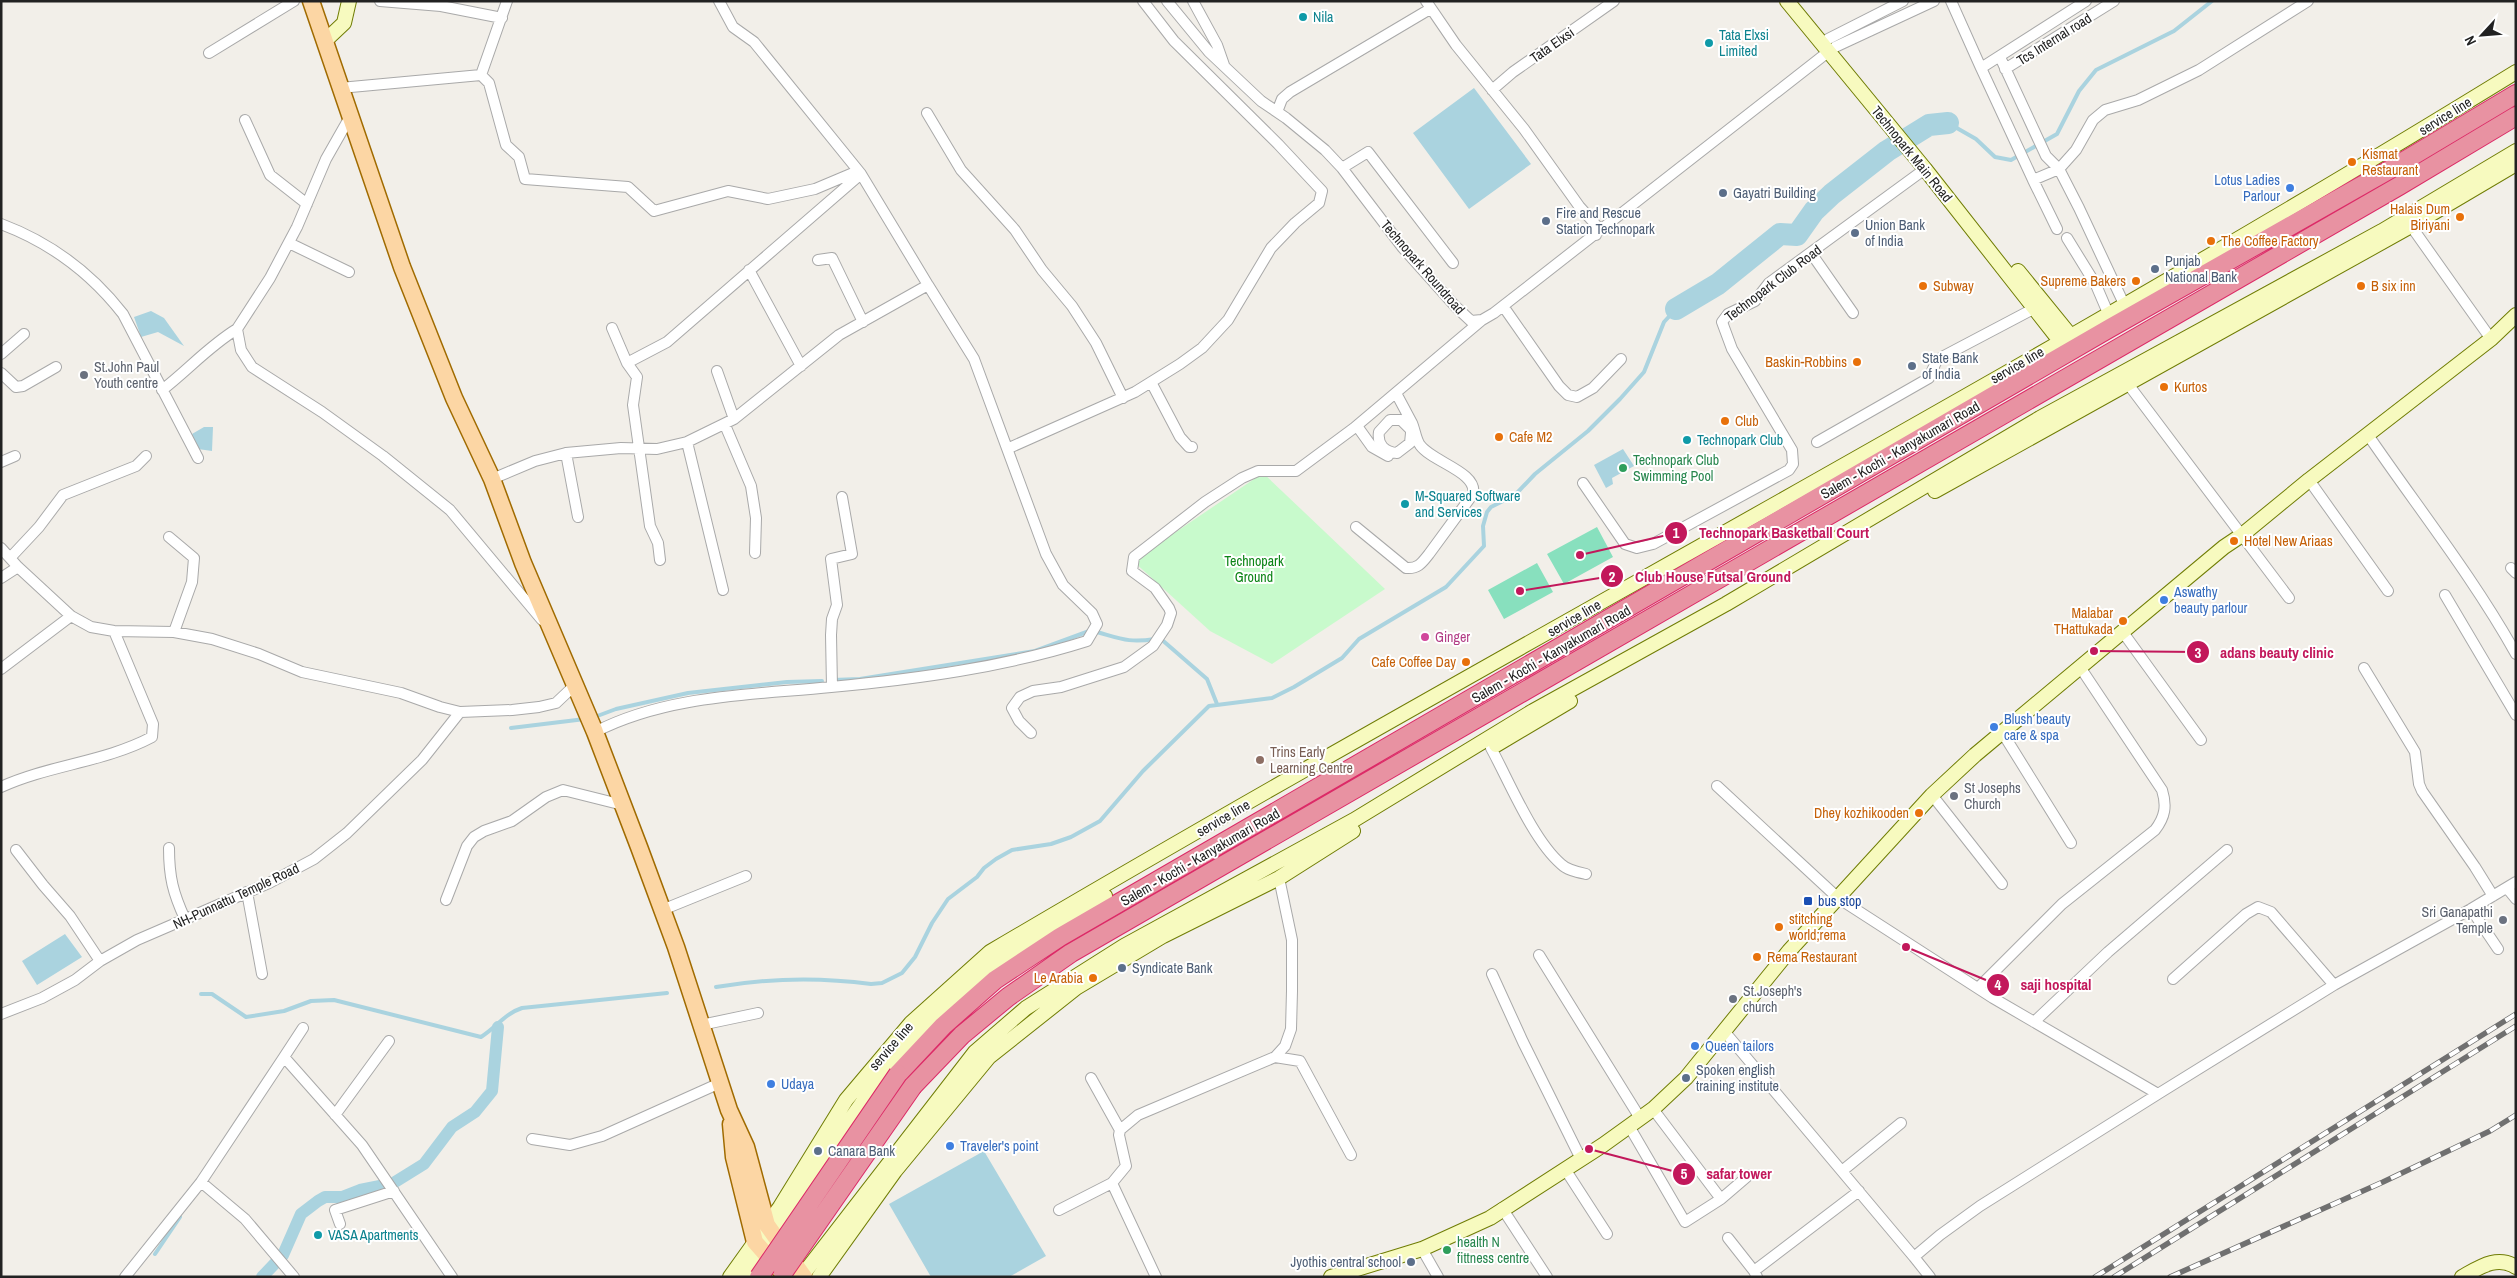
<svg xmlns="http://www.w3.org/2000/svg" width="2517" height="1278" font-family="'Archivo Narrow',sans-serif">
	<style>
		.park { fill: #c8facc }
		.pitch { fill: #88e0be }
		.water { fill: #aad3df }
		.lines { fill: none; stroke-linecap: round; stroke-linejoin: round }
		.stream { stroke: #aad3df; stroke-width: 4 }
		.canal { stroke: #aad3df; stroke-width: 12 }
		.river { stroke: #aad3df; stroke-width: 22 }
		.street-casing { stroke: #a9a9a9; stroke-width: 12 }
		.secondary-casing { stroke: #707d05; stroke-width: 16 }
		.primary-casing { stroke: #a06b00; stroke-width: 19 }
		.highway-casing { stroke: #dc2a67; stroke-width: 20 }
		.street { stroke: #fff; stroke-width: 10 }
		.secondary { stroke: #f7fabf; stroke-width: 14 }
		.primary { stroke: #fcd6a4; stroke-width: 16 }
		.highway { stroke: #e892a2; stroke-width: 18 }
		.rail-casing { stroke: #707070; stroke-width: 5.5 }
		.rail { stroke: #fff; stroke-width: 4; stroke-dasharray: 11; stroke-linecap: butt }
		.highway-bridge-casing { stroke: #dc2a67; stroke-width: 20; stroke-linecap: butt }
		.highway-bridge { stroke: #e892a2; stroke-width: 18 }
		.culture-dot { fill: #0f9aa8; stroke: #fff; stroke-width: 2 }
		.food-dot { fill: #e8710a; stroke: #fff; stroke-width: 2 }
		.shop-dot { fill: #3f7fe0; stroke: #fff; stroke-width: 2 }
		.service-dot { fill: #5c6f8a; stroke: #fff; stroke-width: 2 }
		.worship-dot { fill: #6b7280; stroke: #fff; stroke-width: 2 }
		.leisure-dot { fill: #2e9e5b; stroke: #fff; stroke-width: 2 }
		.hotel-dot { fill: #d1479c; stroke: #fff; stroke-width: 2 }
		.education-dot { fill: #8d6e63; stroke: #fff; stroke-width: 2 }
		.transit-dot { fill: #1a4fb4; stroke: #fff; stroke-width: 2 }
		.labels { text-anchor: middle; stroke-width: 4; stroke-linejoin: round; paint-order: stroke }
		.culture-label { font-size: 14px; fill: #0d838f; stroke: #fff; text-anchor: start }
		.street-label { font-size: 14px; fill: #222; stroke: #fff }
		.food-label { font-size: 14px; fill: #c56008; stroke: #fff; text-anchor: start }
		.shop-label { font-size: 14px; fill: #366cbe; stroke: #fff; text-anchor: start }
		.service-label { font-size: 14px; fill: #4e5e75; stroke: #fff; text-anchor: start }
		.worship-label { font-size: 14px; fill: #5b616d; stroke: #fff; text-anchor: start }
		.leisure-label { font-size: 14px; fill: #27864d; stroke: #fff; text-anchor: start }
		.park-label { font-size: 14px; fill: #0c8416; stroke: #fff }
		.hotel-label { font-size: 14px; fill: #b23c85; stroke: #fff; text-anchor: start }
		.education-label { font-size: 14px; fill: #785e54; stroke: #fff; text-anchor: start }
		.transit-label { font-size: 14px; fill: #164399; stroke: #fff; text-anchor: start }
		.leader { fill: none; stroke: #c2185b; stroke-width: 2 }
		.callout-dot { fill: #c2185b; stroke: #fff; stroke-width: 2 }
		.mark-label { font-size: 15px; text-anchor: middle; font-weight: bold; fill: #fff }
		.callout-label { font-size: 15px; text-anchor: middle; font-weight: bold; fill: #c2185b; stroke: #fff; stroke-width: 4; stroke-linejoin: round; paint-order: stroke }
	</style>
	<rect width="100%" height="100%" fill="#f2efe9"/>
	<!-- park -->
	<path class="park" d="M1263,473L1385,589L1272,664L1210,631L1133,561Z"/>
	<!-- pitch -->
	<path class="pitch" d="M1597,527L1613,557L1564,584L1547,554Z
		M1537,563L1553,592L1504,619L1488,590Z"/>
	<!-- water -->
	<path class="water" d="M1474,88L1531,164L1469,209L1413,133Z
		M151,311L164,318L184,346L158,332L141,337L134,317Z
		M204,427H213L212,451L198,449L192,434Z
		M1623,449L1634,466L1612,478L1613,484L1606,488L1594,465Z
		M65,934L82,957L37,985L22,961Z
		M984,1151L1046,1256L1009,1277H931L889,1204Z"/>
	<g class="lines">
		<!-- stream -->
		<path class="stream" d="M1948,123L1976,139L1995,157L2011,160L2057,134L2079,91L2096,70L2174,31L2212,1
			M1097,632C1122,639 1129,643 1155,639
			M1161,639L1207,679L1217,704
			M833,680L860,679L1035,651L1092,630
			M592,718L616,709L688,693L787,682L822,681
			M511,728L585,719
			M716,987C768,978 819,977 871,984L882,983L902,973L915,957L932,923L948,899L977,877L984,868L996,859L1012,850L1051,844L1071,837L1100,821L1143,771L1209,706L1272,698L1294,687L1342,658L1359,639L1446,587L1484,546L1483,526L1487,512L1491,507L1515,495L1535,474L1588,431L1620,399L1644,372L1664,322L1676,309
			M201,994H212L246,1017L284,1011L311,1001L334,1000L481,1037C497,1027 504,1014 522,1008L667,993
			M155,1254L180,1217"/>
		<!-- canal -->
		<path class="canal" d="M395,1182L424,1164L452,1127L475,1112L492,1091L498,1027
			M262,1277L283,1255L301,1214L318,1201L325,1197H342L360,1190L385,1185"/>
		<!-- river -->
		<path class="river" d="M1676,309L1718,284L1780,234L1797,235L1814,211L1832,194L1887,151L1929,125L1948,123"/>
		<defs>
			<path id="street" d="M380,1L441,6L502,18
				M719,1L733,27L754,42L861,174L928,285
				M1167,1L1209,52L1261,101L1286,118L1325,150L1342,168L1403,248L1455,306L1471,321L1482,320L1494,313L1828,52
				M1193,1L1217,45L1224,65
				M1426,1L1456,45L1524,129L1579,206L1596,225V235
				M1951,1L1981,68
				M1828,39L1903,1
				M1835,47L1934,1
				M209,53L294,1
				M2000,57L2046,156L2059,169L2079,208L2124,304
				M2005,69L2114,1
				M481,75L507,1
				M340,88L481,75L489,83L506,145L519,157L525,179L628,187L654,211L728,191L768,199L815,189L853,173L861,174
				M1492,90L1513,72L1614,1
				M1277,112L1282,99L1290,92L1430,9
				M927,113L961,170L1015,230L1042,270L1072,306L1096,343L1123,398
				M351,115L326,159L297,227L270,278L237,329L241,350L252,367L322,412L383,456L450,510L542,620
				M245,120L270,175L307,204
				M1342,168L1368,152L1453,263
				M2033,180L1981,68L2086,1
				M1,224C49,242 91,273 123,314L198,458
				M2411,226L2491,339
				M2057,229L2033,180L2059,169L2076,150L2093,120L2105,110L2138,100L2199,70L2308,1
				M2067,238L2096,285L2108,313
				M289,243L349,272
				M1811,253L1853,313
				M818,260L832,258L863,322
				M749,270L801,366
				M1503,306L1559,386L1568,395L1577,397L1593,388L1621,359
				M612,328L627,363L637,377L633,405L650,526L658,543L660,560
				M1,354L24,334
				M627,363L667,342L861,174
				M717,371L734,419
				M1,373L16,387L23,386L56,367
				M1151,382L1180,437L1189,447H1192
				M2128,384L2289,598
				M162,390C188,370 209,346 237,329
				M1396,393L1412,423L1410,443L1397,453C1385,452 1377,445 1379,432L1390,420H1401L1411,430
				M725,425L751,486L756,518L755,553
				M1357,426L1372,447L1388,456
				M2368,435C2418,508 2473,577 2516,654
				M687,442L723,590
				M1817,442L1929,378L1936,362L1942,357L2035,308
				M1009,448L1135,392L1180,364L1202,348L1228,320L1271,248L1295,223L1319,203L1322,191L1278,144L1174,41L1143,1
				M566,453L578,517
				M1,462L15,456
				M492,479L535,461L566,453L621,448L657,449L687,442L734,419L839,335L928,285L974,359L1046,554L1063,585L1092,613L1097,624L1087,641C1005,667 917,679 831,687C751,695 667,695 595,732
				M2309,480L2388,591
				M1583,483L1625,544L1637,548L1653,544L1789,470L1793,464L1792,450L1732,349L1722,322L1728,314L1755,301L1769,283L1925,169
				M1356,527L1406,568C1418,569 1422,563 1429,554L1473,494C1478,472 1432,462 1420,445C1416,440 1415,430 1412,423
				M169,537L194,558L192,582L174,632
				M1,548L18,567L71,616L91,627L114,631L174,632L212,639L259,654L302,672L401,693L440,707L460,712L512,710L539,707L556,703L575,685
				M10,558L39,527L63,495L136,466L146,456
				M2511,568L2516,573
				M1,578L18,567
				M2445,595L2516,715
				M2122,631L2201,740
				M2364,668L2415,752L2419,784L2422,791L2475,867L2493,896
				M1,669L71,616
				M832,687L831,635L832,619L837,605L831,559L852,554L842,497
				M2002,732L2071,843
				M1031,733L1019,721L1012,708L1020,697L1033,691L1061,687L1124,667L1153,646L1167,625L1171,613L1169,608L1155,588L1132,571L1134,557L1205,502L1242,478L1258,471H1296L1354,428L1482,320
				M1491,748C1509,781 1533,840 1561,864C1567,870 1577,872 1586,874
				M1717,786L1838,898L1993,998L2158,1094L2334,985L2471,909L2516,882
				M1,787C49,765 105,762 152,737L153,724L114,631
				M1932,795L2002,884
				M169,848C169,877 173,893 185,919
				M16,850L43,885L70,916L100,961
				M2507,888L2516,899
				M247,892L262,974
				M446,900L467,846L474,837L484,831L512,821L546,797L563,790L623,805
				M2471,909L2498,949
				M662,910L746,876
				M1539,955L1640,1118
				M1492,974L1523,1042L1581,1159
				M2173,979L2246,914L2258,907L2271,912L2334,985
				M1978,988L2062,904L2155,830C2165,817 2167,806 2162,790L2080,667
				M1,1014L42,998L75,980L100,961L137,940L269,883L314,859L347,833L422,760L460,712
				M2034,1022L2108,952L2227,850
				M701,1025L758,1013
				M1724,1031L1914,1257L1940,1235L1980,1206L2158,1094
				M284,1057L303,1028
				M1275,1057L1300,1061L1351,1155
				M1091,1078L1120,1130
				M1653,1109L1721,1199
				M335,1115L389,1041
				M1629,1126L1685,1222L1721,1199L1749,1175
				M532,1139L570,1145L602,1136L720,1083
				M1565,1169L1607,1234
				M1842,1171L1901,1123
				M201,1182L245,1219L294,1277
				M1502,1208L1547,1277
				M1059,1210L1112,1183
				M340,1224L335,1210L394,1191
				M1728,1238L1754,1271
				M1422,1249L1438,1277
				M1914,1257L1930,1277
				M125,1277L201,1182L284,1057L362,1145L452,1277
				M1156,1277L1112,1183L1126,1166L1119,1135L1120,1130L1138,1115L1275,1057L1285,1046L1291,1029L1292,991V940L1279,878
				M1757,1277L1754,1271L1859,1191"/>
			<path id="secondary" d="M1787,1L1925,169L2060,341
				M326,40L344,23L349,1
				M2018,271L2070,335
				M1935,491L2411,226L2516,164
				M1496,745L1570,701
				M788,1207L791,1206C843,1131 892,1049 963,990C1006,953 1056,926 1105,896
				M730,1277L780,1207L846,1100L911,1023L990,952C1496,653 2016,380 2516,72
				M746,1277L791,1206
				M801,1277L975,1052L1026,1008L1124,946L1354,820L1533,711L1726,604L2040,418L2382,231L2516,151
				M819,1277L895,1171L989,1057L1076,988L1163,936L1279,878L1353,831
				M1331,1277L1422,1249L1490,1218L1603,1145L1653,1109L1686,1078L1789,951L1932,795L1975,755L2224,547L2242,535L2309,480L2491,339L2516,315
				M2462,1277C2480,1267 2497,1255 2516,1267"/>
			<path id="primary" d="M311,1L402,267L454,398L492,479L523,563L595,732L639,847L676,947L729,1110L746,1147L767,1225L804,1277
				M731,1124L734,1157L755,1242L778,1268"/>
			<path id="highway" d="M898,1074L943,1026L995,980L1060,937L2110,328L2389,170L2516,94
				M913,1086L962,1035L1008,997L1071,953L2399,186L2516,116"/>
		</defs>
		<!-- street casing -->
		<use href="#street" class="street-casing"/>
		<!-- secondary casing -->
		<use href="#secondary" class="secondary-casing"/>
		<!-- primary casing -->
		<use href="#primary" class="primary-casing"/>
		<!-- highway casing -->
		<use href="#highway" class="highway-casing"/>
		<!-- street -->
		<use href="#street" class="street"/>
		<!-- secondary -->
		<use href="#secondary" class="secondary"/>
		<!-- primary -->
		<use href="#primary" class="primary"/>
		<!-- highway -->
		<use href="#highway" class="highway"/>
		<defs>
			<path id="rail" d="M2095,1277L2516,1014
				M2114,1277L2516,1026
				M2170,1277L2383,1182L2490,1131L2516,1115"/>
		</defs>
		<!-- rail casing -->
		<use href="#rail" class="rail-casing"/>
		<!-- rail -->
		<use href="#rail" class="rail"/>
		<defs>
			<path id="highway-bridge" d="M783,1273L913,1086
				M759,1277L898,1074"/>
		</defs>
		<!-- highway-bridge casing -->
		<use href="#highway-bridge" class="highway-bridge-casing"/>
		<!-- highway-bridge -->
		<use href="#highway-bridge" class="highway-bridge"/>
	</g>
	<!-- markers -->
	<g class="culture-dot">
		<circle cx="1303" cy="17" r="5"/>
		<circle cx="1709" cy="43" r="5"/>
		<circle cx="1687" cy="440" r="5"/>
		<circle cx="1405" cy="504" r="5"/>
		<circle cx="318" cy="1235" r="5"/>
	</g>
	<g class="food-dot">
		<circle cx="2352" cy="162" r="5"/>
		<circle cx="2460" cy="217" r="5"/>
		<circle cx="2211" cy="241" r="5"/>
		<circle cx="2136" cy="281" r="5"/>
		<circle cx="1923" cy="286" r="5"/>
		<circle cx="2361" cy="286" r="5"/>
		<circle cx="1857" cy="362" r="5"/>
		<circle cx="2164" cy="387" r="5"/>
		<circle cx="1725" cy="421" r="5"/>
		<circle cx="1499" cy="437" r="5"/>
		<circle cx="2234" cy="541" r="5"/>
		<circle cx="2123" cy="621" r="5"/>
		<circle cx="1466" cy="662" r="5"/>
		<circle cx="1919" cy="813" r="5"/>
		<circle cx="1779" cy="927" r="5"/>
		<circle cx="1757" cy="957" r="5"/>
		<circle cx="1093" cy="978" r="5"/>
	</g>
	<g class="shop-dot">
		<circle cx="2290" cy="188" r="5"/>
		<circle cx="2164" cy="600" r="5"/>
		<circle cx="1994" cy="727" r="5"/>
		<circle cx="1695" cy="1046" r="5"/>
		<circle cx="771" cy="1084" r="5"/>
		<circle cx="950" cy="1146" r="5"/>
	</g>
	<g class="service-dot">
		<circle cx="1723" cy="193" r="5"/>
		<circle cx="1546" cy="221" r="5"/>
		<circle cx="1855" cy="233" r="5"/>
		<circle cx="2155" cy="269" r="5"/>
		<circle cx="1912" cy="366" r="5"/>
		<circle cx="1122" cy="968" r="5"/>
		<circle cx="1686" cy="1078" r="5"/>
		<circle cx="818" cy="1151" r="5"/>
		<circle cx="1411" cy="1262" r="5"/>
	</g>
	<g class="worship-dot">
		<circle cx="84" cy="375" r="5"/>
		<circle cx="1954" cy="796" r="5"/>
		<circle cx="2503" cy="920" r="5"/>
		<circle cx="1733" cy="999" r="5"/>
	</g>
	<g class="leisure-dot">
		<circle cx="1623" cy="468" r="5"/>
		<circle cx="1447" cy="1250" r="5"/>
	</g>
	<circle class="hotel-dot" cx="1425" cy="637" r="5"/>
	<circle class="education-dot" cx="1260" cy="760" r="5"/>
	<rect class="transit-dot" x="1803" y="896" width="10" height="10" rx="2.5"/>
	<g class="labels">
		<!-- culture labels -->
		<g class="culture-label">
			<text x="1313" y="22">Nila</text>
			<text x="1719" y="40">Tata Elxsi<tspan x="1719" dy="16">Limited</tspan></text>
			<text x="1697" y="445">Technopark Club</text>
			<text x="1415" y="501">M-Squared Software<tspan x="1415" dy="16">and Services</tspan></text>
			<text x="328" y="1240">VASA Apartments</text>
		</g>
		<!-- street labels -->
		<g class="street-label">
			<text transform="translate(2054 39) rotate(-32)" y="5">Tcs Internal road</text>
			<text transform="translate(1552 45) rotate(-35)" y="5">Tata Elxsi</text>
			<text transform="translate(2445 116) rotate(-32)" y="5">service line</text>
			<text transform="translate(1912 154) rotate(51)" y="5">Technopark Main Road</text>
			<text transform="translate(1423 267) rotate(49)" y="5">Technopark Roundroad</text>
			<text transform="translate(1773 283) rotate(-37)" y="5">Technopark Club Road</text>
			<text transform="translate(2017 365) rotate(-30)" y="5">service line</text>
			<text transform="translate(1900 450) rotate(-30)" y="5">Salem - Kochi - Kanyakumari Road</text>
			<text transform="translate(1574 618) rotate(-30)" y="5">service line</text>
			<text transform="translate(1551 654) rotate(-30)" y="5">Salem - Kochi - Kanyakumari Road</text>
			<text transform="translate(1223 818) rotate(-30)" y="5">service line</text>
			<text transform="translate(1200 857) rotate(-30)" y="5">Salem - Kochi - Kanyakumari Road</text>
			<text transform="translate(236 896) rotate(-25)" y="5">NH-Punnattu Temple Road</text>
			<text transform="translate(891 1046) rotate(-49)" y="5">service line</text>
		</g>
		<!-- food labels -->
		<g class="food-label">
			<text x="2362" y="159">Kismat<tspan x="2362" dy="16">Restaurant</tspan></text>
			<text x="2450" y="214" text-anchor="end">Halais Dum<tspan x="2450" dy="16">Biriyani</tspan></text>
			<text x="2221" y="246">The Coffee Factory</text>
			<text x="2126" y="286" text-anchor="end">Supreme Bakers</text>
			<text x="1933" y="291">Subway</text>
			<text x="2371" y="291">B six inn</text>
			<text x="1847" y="367" text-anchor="end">Baskin-Robbins</text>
			<text x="2174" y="392">Kurtos</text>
			<text x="1735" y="426">Club</text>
			<text x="1509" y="442">Cafe M2</text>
			<text x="2244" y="546">Hotel New Ariaas</text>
			<text x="2113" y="618" text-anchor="end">Malabar<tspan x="2113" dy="16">THattukada</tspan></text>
			<text x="1456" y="667" text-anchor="end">Cafe Coffee Day</text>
			<text x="1909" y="818" text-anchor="end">Dhey kozhikooden</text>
			<text x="1789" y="924">stitching<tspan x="1789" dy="16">world;rema</tspan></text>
			<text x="1767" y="962">Rema Restaurant</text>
			<text x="1083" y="983" text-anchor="end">Le Arabia</text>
		</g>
		<!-- shop labels -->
		<g class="shop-label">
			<text x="2280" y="185" text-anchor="end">Lotus Ladies<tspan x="2280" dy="16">Parlour</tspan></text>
			<text x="2174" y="597">Aswathy<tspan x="2174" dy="16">beauty parlour</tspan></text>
			<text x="2004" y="724">Blush beauty<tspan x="2004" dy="16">care &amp; spa</tspan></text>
			<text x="1705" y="1051">Queen tailors</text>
			<text x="781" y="1089">Udaya</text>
			<text x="960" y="1151">Traveler's point</text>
		</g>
		<!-- service labels -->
		<g class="service-label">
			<text x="1733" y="198">Gayatri Building</text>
			<text x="1556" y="218">Fire and Rescue<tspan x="1556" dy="16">Station Technopark</tspan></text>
			<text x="1865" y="230">Union Bank<tspan x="1865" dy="16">of India</tspan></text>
			<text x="2165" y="266">Punjab<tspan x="2165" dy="16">National Bank</tspan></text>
			<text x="1922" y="363">State Bank<tspan x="1922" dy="16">of India</tspan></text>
			<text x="1132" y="973">Syndicate Bank</text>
			<text x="1696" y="1075">Spoken english<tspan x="1696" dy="16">training institute</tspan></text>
			<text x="828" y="1156">Canara Bank</text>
			<text x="1401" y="1267" text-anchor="end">Jyothis central school</text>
		</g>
		<!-- worship labels -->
		<g class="worship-label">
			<text x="94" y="372">St.John Paul<tspan x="94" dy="16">Youth centre</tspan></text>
			<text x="1964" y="793">St Josephs<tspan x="1964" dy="16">Church</tspan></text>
			<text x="2493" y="917" text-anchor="end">Sri Ganapathi<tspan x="2493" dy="16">Temple</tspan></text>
			<text x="1743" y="996">St.Joseph's<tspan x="1743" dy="16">church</tspan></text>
		</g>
		<!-- leisure labels -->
		<g class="leisure-label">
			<text x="1633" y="465">Technopark Club<tspan x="1633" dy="16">Swimming Pool</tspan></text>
			<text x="1457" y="1247">health N<tspan x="1457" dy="16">fittness centre</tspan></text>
		</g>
		<!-- park labels -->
		<g class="park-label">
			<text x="1254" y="566">Technopark<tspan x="1254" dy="16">Ground</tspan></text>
		</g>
		<!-- hotel labels -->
		<g class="hotel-label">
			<text x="1435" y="642">Ginger</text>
		</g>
		<!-- education labels -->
		<g class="education-label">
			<text x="1270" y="757">Trins Early<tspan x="1270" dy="16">Learning Centre</tspan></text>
		</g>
		<!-- transit labels -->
		<g class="transit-label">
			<text x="1818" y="906">bus stop</text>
		</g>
	</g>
	<!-- callouts -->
	<path class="leader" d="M1580 555L1676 533M1520 591L1612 576M2094 651L2198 652M1906 947L1998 985M1589 1149L1684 1174"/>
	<g class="callout-dot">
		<circle cx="1580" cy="555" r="5"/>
		<circle cx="1520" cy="591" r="5"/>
		<circle cx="2094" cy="651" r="5"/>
		<circle cx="1906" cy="947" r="5"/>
		<circle cx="1589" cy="1149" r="5"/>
		<circle cx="1676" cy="533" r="12"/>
		<circle cx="1612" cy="576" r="12"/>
		<circle cx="2198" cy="652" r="12"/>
		<circle cx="1998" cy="985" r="12"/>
		<circle cx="1684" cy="1174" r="12"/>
	</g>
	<g class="mark-label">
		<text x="1676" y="538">1</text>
		<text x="1612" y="582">2</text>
		<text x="2198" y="658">3</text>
		<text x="1998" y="990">4</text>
		<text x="1684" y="1179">5</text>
	</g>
	<g class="callout-label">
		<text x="1784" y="538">Technopark Basketball Court</text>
		<text x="1713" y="582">Club House Futsal Ground</text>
		<text x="2277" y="658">adans beauty clinic</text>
		<text x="2056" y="990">saji hospital</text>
		<text x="1739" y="1179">safar tower</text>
	</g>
	<!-- border -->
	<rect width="2517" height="1278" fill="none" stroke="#222222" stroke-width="5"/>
	<!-- north arrow -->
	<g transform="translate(2482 35) rotate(244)" stroke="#ffffff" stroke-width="4" paint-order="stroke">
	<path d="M0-4L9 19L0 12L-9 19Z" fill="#222222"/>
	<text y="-8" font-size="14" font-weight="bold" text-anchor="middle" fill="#222222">N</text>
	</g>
</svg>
